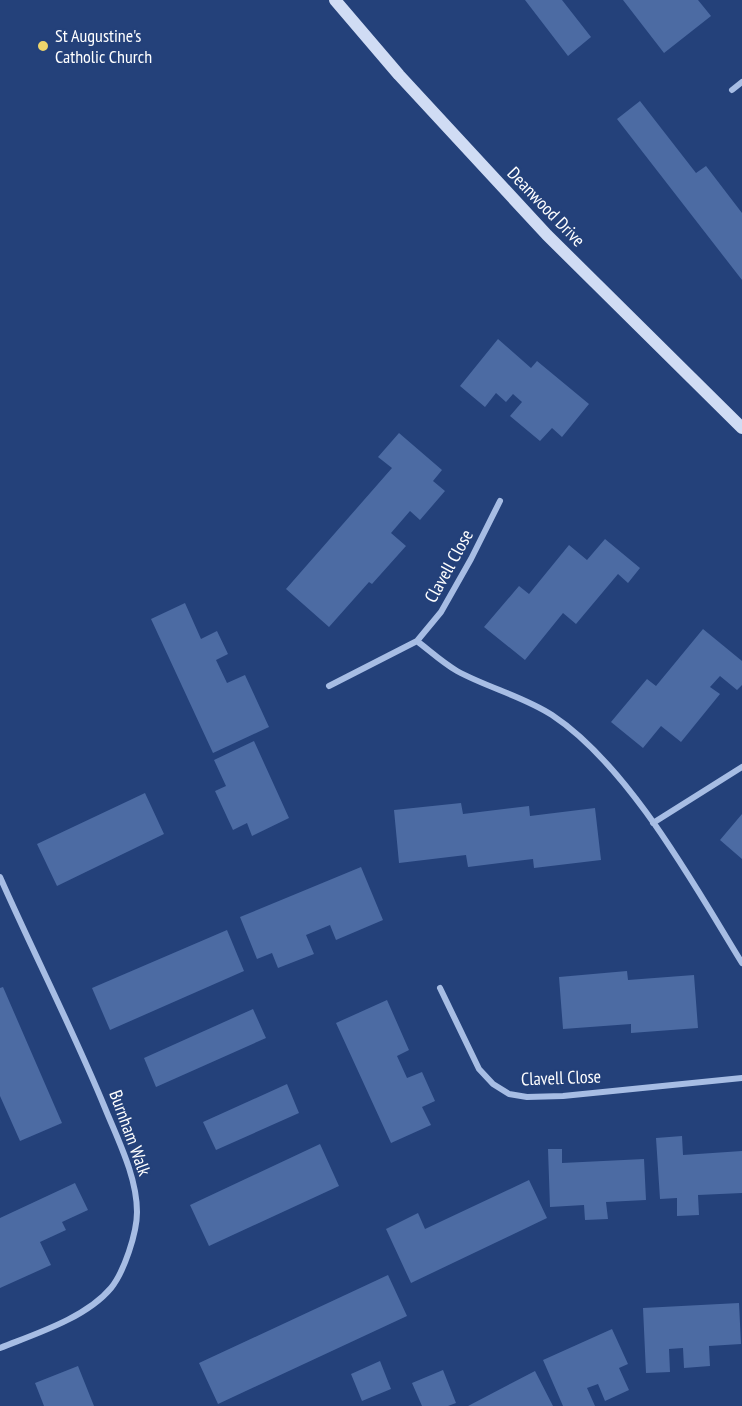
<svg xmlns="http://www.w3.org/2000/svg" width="742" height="1406" font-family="'PT Sans Narrow',sans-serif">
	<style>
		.building { fill: #4c6ba3 }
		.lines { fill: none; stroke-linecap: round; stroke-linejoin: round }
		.street { stroke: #a7bde4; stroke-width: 6 }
		.secondary { stroke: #d0dcf4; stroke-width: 12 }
		.poi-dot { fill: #eed56b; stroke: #24417a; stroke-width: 2 }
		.labels { text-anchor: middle; stroke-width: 4.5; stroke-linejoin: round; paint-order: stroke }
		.poi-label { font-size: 18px; fill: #fff; stroke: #24417a; text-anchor: start }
		.street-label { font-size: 18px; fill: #fff; stroke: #24417a }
	</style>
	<rect width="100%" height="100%" fill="#24417a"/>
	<!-- building -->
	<path class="building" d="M525,0H562L591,37L568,56Z
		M623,0H698L711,16L664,53Z
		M640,101L696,173L706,166L742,213V280L617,119Z
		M498,339L531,368L537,361L589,404L562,437L552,428L540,441L510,416L522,402L513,394L506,402L496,393L485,407L460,386Z
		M399,433L442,470L433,481L445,491L420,520L410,511L391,533L406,546L372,584L369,582L329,627L286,589L392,468L378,457Z
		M605,539L640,568L628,583L618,574L576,624L563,613L525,660L484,627L519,586L529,594L569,545L587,560Z
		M185,603L201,639L217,631L228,654L216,660L227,683L245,675L269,727L213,753L151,619Z
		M703,629L742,661V685L737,690L720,676L710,687L720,694L681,742L661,726L643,748L611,722L647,679L656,686Z
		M254,741L289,818L252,836L247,823L233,830L215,791L226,786L214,760Z
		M145,793L164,834L57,886L37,844Z
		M461,803L463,814L529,806L530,816L595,808L601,860L534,868L533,859L468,867L466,855L399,863L394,810Z
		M742,814V859L720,840Z
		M361,867L383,920L336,940L330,925L306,935L314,954L278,968L272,953L257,959L240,917Z
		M227,930L244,971L110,1030L92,988Z
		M627,971L628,980L694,975L698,1028L631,1033V1024L563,1029L559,977Z
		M3,987L62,1123L20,1141L0,1096V988Z
		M387,1000L409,1050L397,1056L407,1078L422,1072L435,1101L422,1107L431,1125L391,1143L336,1023Z
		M253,1009L266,1038L156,1087L144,1058Z
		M287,1084L299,1113L216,1150L203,1122Z
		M682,1136L683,1155L742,1151V1193L698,1195L699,1215L677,1216V1198L660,1199L656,1138Z
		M320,1144L339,1186L209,1246L190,1205Z
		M548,1149H562V1163L644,1159L646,1200L606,1202L608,1219L585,1220L584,1205L550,1207Z
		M529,1180L547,1218L411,1283L386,1229L418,1213L425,1229Z
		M75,1183L88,1210L62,1222L66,1230L40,1242L51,1265L0,1288V1218Z
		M388,1275L407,1316L218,1404L199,1363Z
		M739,1303L741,1344L709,1346L710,1366L684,1368L683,1348L669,1349L670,1372L646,1373L643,1308Z
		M612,1329L628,1364L619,1368L629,1390L605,1401L598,1384L587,1388L595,1406H563L543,1360Z
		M380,1361L391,1389L362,1401L351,1374Z
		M78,1366L94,1406H44L35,1383Z
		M443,1370L456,1403L448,1406H422L412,1383Z
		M535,1371L553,1406H468Z"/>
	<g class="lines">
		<!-- street -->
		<path class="street" d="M732,90L742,82
			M417,641C430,651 443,663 457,671C488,688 523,696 552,715C629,766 694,885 742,963
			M329,686L417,641L441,612L471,559L500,501
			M653,823L742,767
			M0,877C34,954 73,1030 105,1108C118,1140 137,1177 137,1212C137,1233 124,1272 111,1288C86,1318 35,1334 0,1348
			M440,988L479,1069L493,1084L509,1094L527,1097L563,1096L742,1078"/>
		<!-- secondary -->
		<path class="secondary" d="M335,0L399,75L547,235L742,428"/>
	</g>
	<!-- markers -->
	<circle class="poi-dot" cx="43" cy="46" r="6"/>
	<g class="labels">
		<!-- poi labels -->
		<g class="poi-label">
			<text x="55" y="42">St Augustine's<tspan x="55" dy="21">Catholic Church</tspan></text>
		</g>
		<!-- street labels -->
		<g class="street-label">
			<text transform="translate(546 207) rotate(46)" y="6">Deanwood Drive</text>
			<text transform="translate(449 566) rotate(-61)" y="6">Clavell Close</text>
			<text transform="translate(561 1078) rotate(-2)" y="6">Clavell Close</text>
			<text transform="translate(130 1133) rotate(70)" y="6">Burnham Walk</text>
		</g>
	</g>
</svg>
